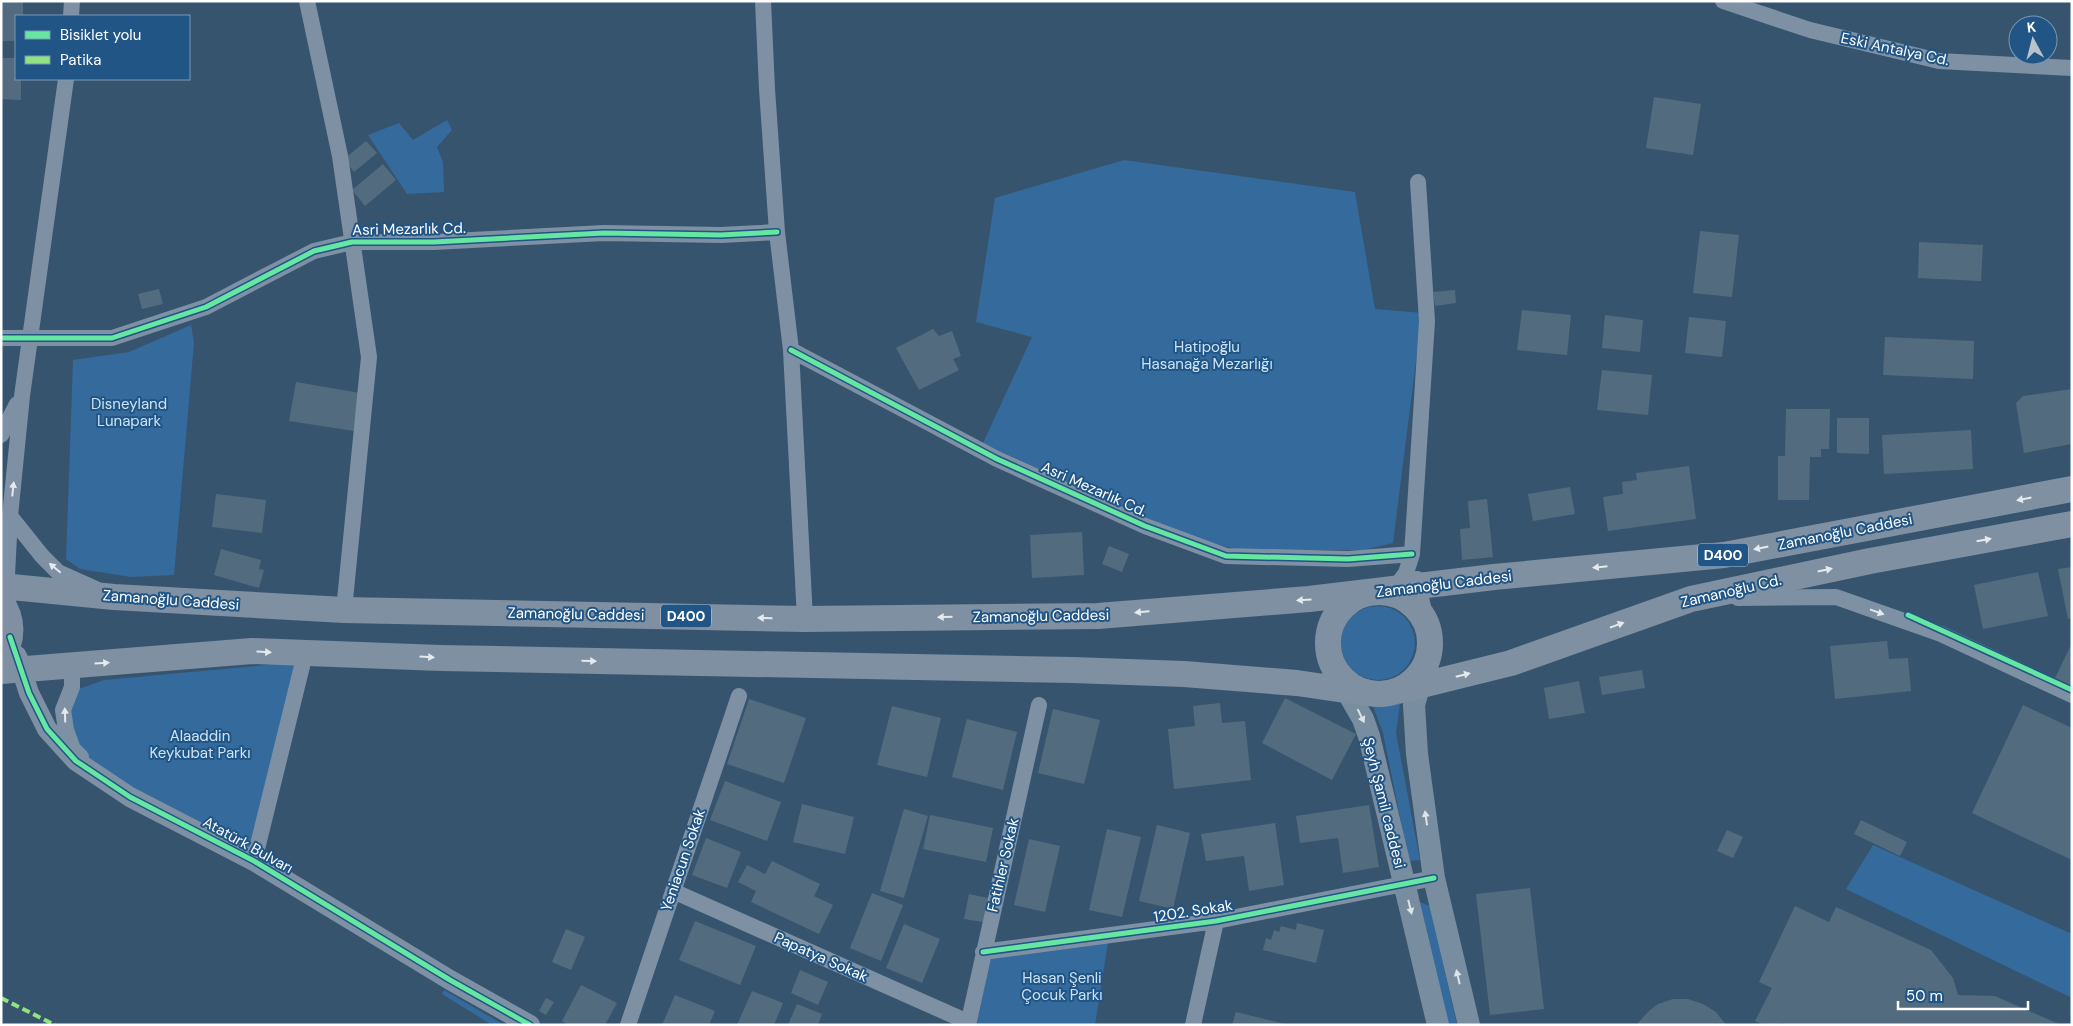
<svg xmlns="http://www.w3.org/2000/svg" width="2073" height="1026" font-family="'DM Sans',sans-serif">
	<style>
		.green { fill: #346a9c }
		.building { fill: #536b7f }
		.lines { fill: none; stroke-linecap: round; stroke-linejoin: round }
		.minor { stroke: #7e91a4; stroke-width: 16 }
		.tertiary { stroke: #7e91a4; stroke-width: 20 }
		.secondary { stroke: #788ea0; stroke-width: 22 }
		.trunk { stroke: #7e90a2; stroke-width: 26 }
		.quiet { stroke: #91e382; stroke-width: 4; stroke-dasharray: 8 4; stroke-linecap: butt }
		.cycleway-casing { stroke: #205585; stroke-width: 8 }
		.cycleway { stroke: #66e7a1; stroke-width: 5 }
		.oneway { fill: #e5e9ed }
		.oneway2 { fill: #e5e9ec }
		.oneway3 { fill: #dde3e7 }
		.labels { text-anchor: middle; stroke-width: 4; stroke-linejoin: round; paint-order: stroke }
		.shield { fill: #205585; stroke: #bcccda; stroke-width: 1 }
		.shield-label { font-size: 14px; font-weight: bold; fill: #fff }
		.street-label { font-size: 15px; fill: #fff; stroke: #205585 }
		.park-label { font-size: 15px; fill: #cde4f7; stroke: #205585 }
	</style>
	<rect width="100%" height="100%" fill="#37546e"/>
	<!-- green -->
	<path class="green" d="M447,120L452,130L437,147L443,162L444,192L407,194L368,135L399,123L413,140Z
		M1124,160L1355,192L1375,309L1422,313L1393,543L1363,550H1241L1198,540L1091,499L983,443L1032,337L976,322L995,198Z
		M191,325L194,342L174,575L131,577L80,569L66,559L73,360L129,352Z
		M1341 643a37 37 0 1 1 74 0a37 37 0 1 1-74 0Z
		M298,662L250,852L98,770L78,746L72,728L70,711L79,689L104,680Z
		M1372,703L1400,704L1396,733L1420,860L1409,861L1383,733Z
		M1873,845L2072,934V998L1846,889Z
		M1420,902L1430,906L1457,1025H1447Z
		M1108,942L1095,1025H972L988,957Z
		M444,990L504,1025H492L442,994Z"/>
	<!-- building -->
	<path class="building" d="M1,1H23V16H16V41H1Z
		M1,58H16V79H21V100L1,99Z
		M1654,97L1701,104L1693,155L1646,148Z
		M366,141L377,153L354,172L344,159Z
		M383,164L396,180L365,206L352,190Z
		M1700,231L1739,235L1732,297L1693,293Z
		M1919,242L1983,245L1981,281L1918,278Z
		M159,289L163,304L142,309L138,294Z
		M1455,290L1456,303L1435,306L1433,292Z
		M1522,310L1571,315L1567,355L1517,350Z
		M1605,315L1643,320L1640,352L1602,348Z
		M1689,317L1726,321L1722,357L1685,353Z
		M933,329L939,336L952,331L961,356L953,359L959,370L919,390L896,348Z
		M1885,337L1974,341L1973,379L1883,375Z
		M1602,370L1652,375L1648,415L1597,410Z
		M296,382L360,393L354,431L289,421Z
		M2072,389V444L2024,453L2016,403L2023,396Z
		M1786,409H1830L1829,449H1821V457H1810L1809,500H1778V456H1785Z
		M1837,418H1869V454L1837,453Z
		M1971,430L1973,469L1884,474L1882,435Z
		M1689,466L1696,519L1608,531L1603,497L1623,494L1622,482L1637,480L1636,473Z
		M1570,487L1575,514L1533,521L1528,494Z
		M216,494L266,500L262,533L212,527Z
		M1487,499L1493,557L1462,560L1460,529L1470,528L1468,501Z
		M1082,532L1084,575L1032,578L1030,535Z
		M1109,546L1129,554L1122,572L1102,564Z
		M221,549L261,560L259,569L264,570L259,588L214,575Z
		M2072,567V618L2068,619L2058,569Z
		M2038,572L2048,616L1983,629L1974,585Z
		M1887,641L1889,659L1908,658L1911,691L1835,699L1830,646Z
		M2072,643V688L2054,680Z
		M1642,670L1645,688L1602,695L1599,677Z
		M1579,681L1585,713L1549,719L1544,688Z
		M1285,698L1356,734L1332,780L1262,743Z
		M749,699L806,718L784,783L727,764Z
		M1220,703L1222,723L1245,721L1251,780L1174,789L1168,729L1195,726L1193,706Z
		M2023,705L2072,728V860L1972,813Z
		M892,706L941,718L927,777L877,765Z
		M1053,709L1100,720L1084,784L1038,773Z
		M967,719L1017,732L1003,790L952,777Z
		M725,781L781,802L767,841L710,820Z
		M802,804L854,817L845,854L793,842Z
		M1369,805L1379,867L1343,873L1338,838L1300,843L1296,816Z
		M904,809L928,816L904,898L880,891Z
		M930,815L993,828L986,862L923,849Z
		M1861,820L1907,842L1900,856L1854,834Z
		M1275,823L1284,885L1249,891L1244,856L1206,861L1201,834Z
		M1157,825L1190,833L1173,909L1139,901Z
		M1107,829L1141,837L1122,917L1089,910Z
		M1727,830L1743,837L1733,858L1717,851Z
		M706,838L741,852L727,888L692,875Z
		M1029,839L1060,846L1045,912L1014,905Z
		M772,861L820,884L814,896L833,905L819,934L751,902L756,891L738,882L747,865L765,874Z
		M1530,888L1544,1009L1490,1015L1476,894Z
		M872,893L903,905L881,961L850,948Z
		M969,894L988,898L983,922L964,919Z
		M1795,906L1829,922L1836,907L1931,950L1953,978L1958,995L1995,996L2061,1025H1786L1781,1023L1780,1025H1764L1755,1021L1772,988L1759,982Z
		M695,921L756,946L740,985L679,960Z
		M1297,923L1324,930L1316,963L1263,950L1266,938L1271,940L1274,930L1279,932L1281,926L1296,930Z
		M904,924L940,939L922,983L886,968Z
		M566,929L585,937L571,970L552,962Z
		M800,970L828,982L818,1005L791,993Z
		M581,985L617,1003L605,1025H568L562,1021Z
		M752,991L783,1003L774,1025H737Z
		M675,995L715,1011L709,1025H662Z
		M546,998L554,1002L546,1015L539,1011Z
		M1673,999H1688L1703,1004L1716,1012L1726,1025H1636L1650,1010L1658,1004Z
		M797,1004L822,1014L818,1025H788Z
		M1236,1012L1285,1024V1025H1232Z"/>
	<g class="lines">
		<!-- minor -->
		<path class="minor" d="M307,1L340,156L369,357L344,610
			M763,1L767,89L777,232L791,350L805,619
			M1723,1L1810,30L1939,61L2072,68
			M71,16L72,1
			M1,338H112L206,307L314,251L352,242H434L604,233L721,235L777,232
			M791,350L997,459L1145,526L1226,556L1348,559L1412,554
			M1,435L17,404
			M10,516L42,556L58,572L96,589
			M1417,579L1426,621
			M1394,589L1406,573L1412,554L1427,321L1418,182
			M6,595L10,516L22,396L66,79
			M1738,598L1836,597L1941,634L2072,695
			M72,665V687L63,710L66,730L73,749L81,757
			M254,861L305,654
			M673,891L968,1022
			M983,952L1216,921L1434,878
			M628,1025L739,696
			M968,1025L1039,705
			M1193,1025L1216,921"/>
		<!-- tertiary -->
		<path class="tertiary" d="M17,656L29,693L47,729L76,761L130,797L254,861L450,980L530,1025"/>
		<!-- secondary -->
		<path class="secondary" d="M1424,670L1414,705L1417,754L1434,878L1469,1025
			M1337,674L1363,719L1369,736L1438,1025"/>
		<!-- trunk -->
		<path class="trunk" d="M1,586L114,597L344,610L805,619L1098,616L1309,599L1494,577L1724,555L2072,489
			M1328 643a51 51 0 1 1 102 0a51 51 0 1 1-102 0Z
			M1,602C13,618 14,641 1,657
			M1,671L252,651L441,658L1073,670L1184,674L1297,683L1365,693
			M1398,691L1511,663L1691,599L1870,561L2072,524"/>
		<!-- quiet -->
		<path class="quiet" d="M1,998L55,1025"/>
		<defs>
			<path id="cycleway" d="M1,338H112L206,307L314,251L352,242H434L604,233L721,235L777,232
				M791,350L997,459L1145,526L1226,556L1348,559L1412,554
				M1908,615L2072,690
				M10,637L29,693L47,729L76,761L130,797L254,861L450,980L530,1025
				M983,952L1216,921L1434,878"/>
		</defs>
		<!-- cycleway casing -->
		<use href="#cycleway" class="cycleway-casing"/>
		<!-- cycleway -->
		<use href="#cycleway" class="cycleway"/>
	</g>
	<!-- one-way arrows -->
	<defs><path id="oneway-solid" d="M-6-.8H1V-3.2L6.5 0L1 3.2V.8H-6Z" transform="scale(1.25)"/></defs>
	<g class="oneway">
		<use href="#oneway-solid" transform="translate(13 489) rotate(-84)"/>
		<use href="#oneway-solid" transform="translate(55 568) rotate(-140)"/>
		<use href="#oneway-solid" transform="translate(1877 612) rotate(20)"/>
		<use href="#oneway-solid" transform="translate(65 715) rotate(-92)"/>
	</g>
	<g class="oneway2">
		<use href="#oneway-solid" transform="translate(2024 499) rotate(169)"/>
		<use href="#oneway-solid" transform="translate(1984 540) rotate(-10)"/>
		<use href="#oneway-solid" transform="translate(1761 548) rotate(169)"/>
		<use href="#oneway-solid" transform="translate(1600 567) rotate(174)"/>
		<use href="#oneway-solid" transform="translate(1825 570) rotate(-12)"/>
		<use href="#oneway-solid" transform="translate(1304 600) rotate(176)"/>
		<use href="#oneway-solid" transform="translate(1142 612) rotate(175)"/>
		<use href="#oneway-solid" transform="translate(945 617) rotate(179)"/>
		<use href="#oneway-solid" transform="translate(765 618) rotate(-179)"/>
		<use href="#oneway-solid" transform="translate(1617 625) rotate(-20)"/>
		<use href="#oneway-solid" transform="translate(264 652) rotate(3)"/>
		<use href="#oneway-solid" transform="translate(427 657) rotate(3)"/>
		<use href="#oneway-solid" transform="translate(589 661) rotate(1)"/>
		<use href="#oneway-solid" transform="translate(102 663) rotate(-4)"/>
		<use href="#oneway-solid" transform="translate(1463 675) rotate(-14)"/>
	</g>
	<g class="oneway3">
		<use href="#oneway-solid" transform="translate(1361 716) rotate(64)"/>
		<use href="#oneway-solid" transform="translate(1426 818) rotate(-98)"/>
		<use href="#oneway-solid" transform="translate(1410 907) rotate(76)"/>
		<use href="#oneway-solid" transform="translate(1458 977) rotate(-103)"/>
	</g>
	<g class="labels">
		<!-- shield labels -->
		<g class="shield">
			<rect x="1698" y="543.5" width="50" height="23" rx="4"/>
			<rect x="661" y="604.5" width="50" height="23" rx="4"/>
		</g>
		<g class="shield-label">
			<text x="1723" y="560">D400</text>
			<text x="686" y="621">D400</text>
		</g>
		<!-- street labels -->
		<g class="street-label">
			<text transform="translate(1895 49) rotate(12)" y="5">Eski Antalya Cd.</text>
			<text transform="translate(409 229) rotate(-1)" y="5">Asri Mezarlık Cd.</text>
			<text transform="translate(1094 489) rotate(24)" y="5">Asri Mezarlık Cd.</text>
			<text transform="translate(1845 532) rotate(-11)" y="5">Zamanoğlu Caddesi</text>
			<text transform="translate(1444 584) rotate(-7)" y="5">Zamanoğlu Caddesi</text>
			<text transform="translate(1731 591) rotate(-13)" y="5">Zamanoğlu Cd.</text>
			<text transform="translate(171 600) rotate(4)" y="5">Zamanoğlu Caddesi</text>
			<text transform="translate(576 614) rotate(1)" y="5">Zamanoğlu Caddesi</text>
			<text transform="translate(1041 616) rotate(-1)" y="5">Zamanoğlu Caddesi</text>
			<text transform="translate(1384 803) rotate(76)" y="5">Şeyh Şamil caddesi</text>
			<text transform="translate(248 845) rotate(29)" y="5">Atatürk Bulvarı</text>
			<text transform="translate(683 860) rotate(-71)" y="5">Yeniacun Sokak</text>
			<text transform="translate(1003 865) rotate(-77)" y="5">Fatihler Sokak</text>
			<text transform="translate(1193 911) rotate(-9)" y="5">1202. Sokak</text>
			<text transform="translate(821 957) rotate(24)" y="5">Papatya Sokak</text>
		</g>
		<!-- park labels -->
		<g class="park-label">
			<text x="1207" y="352">Hatipoğlu<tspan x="1207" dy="17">Hasanağa Mezarlığı</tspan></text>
			<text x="129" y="409">Disneyland<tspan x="129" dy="17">Lunapark</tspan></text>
			<text x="200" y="741">Alaaddin<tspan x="200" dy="17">Keykubat Parkı</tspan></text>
			<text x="1062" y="983">Hasan Şenli<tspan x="1062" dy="17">Çocuk Parkı</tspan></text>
		</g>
	</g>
	<!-- border -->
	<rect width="2073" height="1026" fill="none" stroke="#ffffff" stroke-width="5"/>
	<!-- legend -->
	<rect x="15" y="15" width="175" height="65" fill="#205585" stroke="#7999b6"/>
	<rect x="25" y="31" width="25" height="8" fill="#66e7a1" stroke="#7999b6"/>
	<text x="60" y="40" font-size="15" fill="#ffffff">Bisiklet yolu</text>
	<rect x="25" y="56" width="25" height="8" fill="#91e382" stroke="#7999b6"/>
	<text x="60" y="65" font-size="15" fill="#ffffff">Patika</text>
	<!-- north arrow -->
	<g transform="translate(2033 40) rotate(353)"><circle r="24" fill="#205585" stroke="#7999b6"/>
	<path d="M0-4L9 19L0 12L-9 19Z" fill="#b9c3cc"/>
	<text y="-8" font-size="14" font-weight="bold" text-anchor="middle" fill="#ffffff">K</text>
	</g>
	<!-- scale -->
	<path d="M1898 1001v8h130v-8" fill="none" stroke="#ffffff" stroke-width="2.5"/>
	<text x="1906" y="1001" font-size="15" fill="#ffffff" stroke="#205585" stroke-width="4" paint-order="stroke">50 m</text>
</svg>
